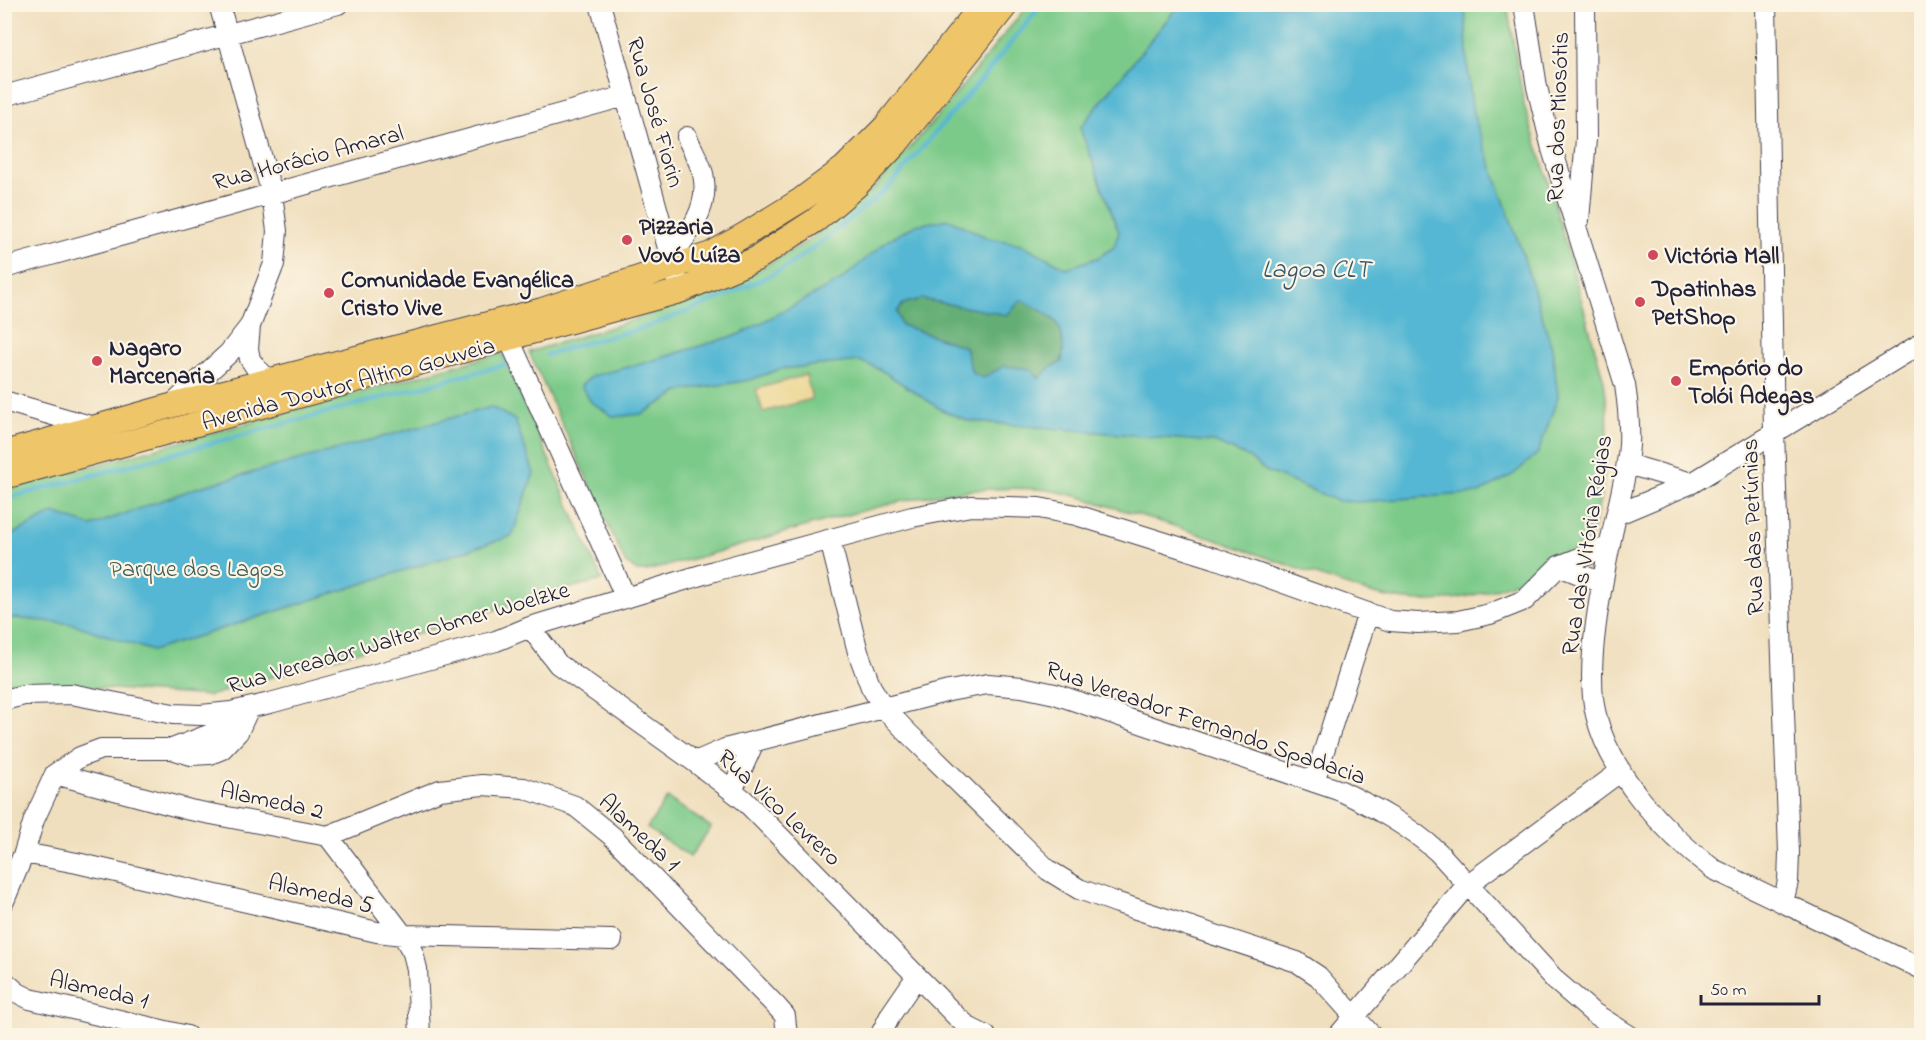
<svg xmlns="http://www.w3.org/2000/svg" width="1926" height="1040" font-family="'Indie Flower',sans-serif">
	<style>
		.green { fill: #7bca89; stroke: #4e7662; stroke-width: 1.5 }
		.forest { fill: #64ae75; stroke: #436858; stroke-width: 1.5 }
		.sand { fill: #eeda9e; stroke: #887e6c; stroke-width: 1.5 }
		.water { fill: #54b7d3; stroke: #3b6c87; stroke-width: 1.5; fill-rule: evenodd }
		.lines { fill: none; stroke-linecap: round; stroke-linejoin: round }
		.stream { stroke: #54b7d3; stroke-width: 4.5 }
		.minor-casing { stroke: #413e4f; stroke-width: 22 }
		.major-casing { stroke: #413e4f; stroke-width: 26 }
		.minor { stroke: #fff; stroke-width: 20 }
		.major { stroke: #eec569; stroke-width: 24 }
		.poi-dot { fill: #d1495b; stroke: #fcf5e5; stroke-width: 2 }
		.labels { text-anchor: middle; stroke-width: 4.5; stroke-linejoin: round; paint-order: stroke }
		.street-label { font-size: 24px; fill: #22223b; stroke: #fcf5e5 }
		.poi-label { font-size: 24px; font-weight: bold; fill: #22223b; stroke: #fcf5e5; text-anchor: start }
		.park-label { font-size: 24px; fill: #415d56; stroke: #fcf5e5 }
		.water-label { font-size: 26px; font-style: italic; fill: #345670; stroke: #fcf5e5 }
	</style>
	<rect width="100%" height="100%" fill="#fcf5e5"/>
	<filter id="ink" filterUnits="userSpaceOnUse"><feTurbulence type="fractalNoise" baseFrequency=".0167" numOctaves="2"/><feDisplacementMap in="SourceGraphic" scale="12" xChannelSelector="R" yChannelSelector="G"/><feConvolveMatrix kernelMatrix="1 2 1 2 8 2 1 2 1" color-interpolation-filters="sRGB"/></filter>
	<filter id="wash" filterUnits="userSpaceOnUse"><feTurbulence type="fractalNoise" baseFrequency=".008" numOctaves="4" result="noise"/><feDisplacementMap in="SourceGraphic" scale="24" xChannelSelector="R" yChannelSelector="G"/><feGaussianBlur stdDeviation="1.35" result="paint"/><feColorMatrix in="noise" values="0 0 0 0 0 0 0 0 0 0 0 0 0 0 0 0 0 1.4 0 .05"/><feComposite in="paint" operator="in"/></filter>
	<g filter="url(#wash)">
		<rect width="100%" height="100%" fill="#f0dfbe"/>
		<!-- green -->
		<path class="green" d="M1028,5H1507L1524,105L1547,177L1604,381C1611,426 1608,469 1597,512C1595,519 1594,529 1591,534C1580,550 1561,559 1544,568C1504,590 1453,605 1407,600C1369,596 1332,580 1296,568C1238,547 1181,527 1122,510C1095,502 1066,491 1038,489C942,483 853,513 762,539C724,551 685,561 646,571H637L625,562L529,352L640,318L739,281L806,242L848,211L880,182L947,105Z
			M502,353L602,580L558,591L209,696L5,681V490Z
			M667,798L711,827L690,857L647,828Z"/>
		<!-- forest -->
		<path class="forest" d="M921,299L1007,315L1021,300C1055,317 1067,321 1062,362L1049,368L1039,380L983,379L972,373L965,347L901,325L897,312L903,304Z"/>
		<!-- sand -->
		<path class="sand" d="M806,375L812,399L763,412L756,389Z"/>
		<!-- water -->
		<path class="water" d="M1465,5L1468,74L1473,114L1522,252L1552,348L1558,397L1538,453L1514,474L1479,493L1358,502L1338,501L1266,471L1246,456L1214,442L968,421L942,410L881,370L860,361L780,369L750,380L681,391L642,414L614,417L591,402L581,386L592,376L644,363L740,334L840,281L888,240L916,225L949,219L988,238L1021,244L1066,268L1097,258L1114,247L1119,232L1080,128L1179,5ZM921,299L1007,315L1021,300C1055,317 1067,322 1062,362L1049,368L1039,379L1031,369L1004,366L983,378L972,373L965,347L901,325L897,312L903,304Z
			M491,407L515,420L534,473L512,536L152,651L73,624L14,618H5V538L54,513L91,526L196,488Z"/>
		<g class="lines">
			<!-- stream -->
			<path class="stream" d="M547,355L577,345L647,327L728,295L785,268L824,240L887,189L985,75L1042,4
				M4,499L507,364"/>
		</g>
	</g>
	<g filter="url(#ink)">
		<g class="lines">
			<defs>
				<path id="minor" d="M219,4L272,194L277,231L274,264L250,326L248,349L250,359L256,368L270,381
					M600,4L680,291
					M1524,4L1537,87L1552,149L1625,385C1628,405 1630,425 1629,445C1627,475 1618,505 1612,534C1602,583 1584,668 1596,715C1610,774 1665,833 1713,869L1922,969
					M1766,4L1774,432L1789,853L1788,881L1783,903
					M4,96L338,4
					M1579,220L1586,139L1585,4
					M671,256C688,235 708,210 704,180C703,166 692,150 687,137
					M4,268L625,96
					M514,325L509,331V339L626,598
					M4,401L94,427
					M172,405L229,353L250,326
					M1627,464L1692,483
					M1616,515L1692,483L1922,343
					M830,540L858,652L871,687L884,708L908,733L1048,870L1079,889L1118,903L1297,962L1318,976L1372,1036
					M1559,566L1602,583
					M530,627L558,664L695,762L744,800L958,1018L970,1028L986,1036
					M4,700L24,695L71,694L173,714L201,715L231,712L270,703L496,641L530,627L714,571L912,517L971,506L1039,508L1076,515L1214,558L1390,621L1418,623L1458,621L1490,614L1525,600L1559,566L1610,546
					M172,749L216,732L231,712
					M695,762L725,749L949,691L988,684L1022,687L1055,694L1341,791C1376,808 1409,826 1438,852L1556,981L1592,1012L1630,1036
					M55,774L190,810L328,836L403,935L413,953L417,969L420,1036
					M1314,782L1368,613
					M732,791L754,742
					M328,836L440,790L482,785L524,788L575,806L612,836L778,1008L785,1016L787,1036
					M24,853L77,863L377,932L403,935L612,940
					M4,901L24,853L34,820L55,774L80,757L101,749H172L191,755L210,754L222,749L238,732L249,708
					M4,981L18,993L30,999L187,1036
					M880,1036L891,1014L917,976
					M1338,1036L1467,885L1621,771"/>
				<path id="major" d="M4,453L170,406L542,310L711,254L746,234L801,200L844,168L885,127L983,4
					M4,477L680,291L756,259L816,220L857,185L896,144L1007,4"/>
			</defs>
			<!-- minor casing -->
			<use href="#minor" class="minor-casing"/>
			<!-- major casing -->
			<use href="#major" class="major-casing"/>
			<!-- minor -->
			<use href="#minor" class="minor"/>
			<!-- major -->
			<use href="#major" class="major"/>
		</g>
	</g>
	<!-- markers -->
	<g class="poi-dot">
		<circle cx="627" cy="240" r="6"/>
		<circle cx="1653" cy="255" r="6"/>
		<circle cx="329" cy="293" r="6"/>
		<circle cx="1640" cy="302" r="6"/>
		<circle cx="97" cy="361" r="6"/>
		<circle cx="1676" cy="381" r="6"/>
	</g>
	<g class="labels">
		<!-- street labels -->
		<g class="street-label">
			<text transform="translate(656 112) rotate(74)" y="8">Rua José Fiorin</text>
			<text transform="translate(1557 117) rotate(-88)" y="8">Rua dos Miosótis</text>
			<text transform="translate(308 157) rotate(-15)" y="8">Rua Horácio Amaral</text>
			<text transform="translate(348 383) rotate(-15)" y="8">Avenida Doutor Altino Gouveia</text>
			<text transform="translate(1752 527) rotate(-92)" y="8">Rua das Petúnias</text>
			<text transform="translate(1586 545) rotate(-81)" y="8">Rua das Vitória Régias</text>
			<text transform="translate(398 637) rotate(-16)" y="8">Rua Vereador Walter Obmer Woelzke</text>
			<text transform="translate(1206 722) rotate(19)" y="8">Rua Vereador Fernando Spadacia</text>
			<text transform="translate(272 800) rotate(12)" y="8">Alameda 2</text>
			<text transform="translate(780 807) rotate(43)" y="8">Rua Vico Levrero</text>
			<text transform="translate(640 832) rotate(43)" y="8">Alameda 1</text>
			<text transform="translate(321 893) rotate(13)" y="8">Alameda 5</text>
			<text transform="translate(99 989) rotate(13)" y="8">Alameda 1</text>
		</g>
		<!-- poi labels -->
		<g class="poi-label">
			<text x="639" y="234">Pizzaria<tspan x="639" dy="28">Vovó Luíza</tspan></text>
			<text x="1665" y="263">Victória Mall</text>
			<text x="341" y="287">Comunidade Evangélica<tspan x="341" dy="28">Cristo Vive</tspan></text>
			<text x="1652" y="296">Dpatinhas<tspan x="1652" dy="28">PetShop</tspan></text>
			<text x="109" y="355">Nagaro<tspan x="109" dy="28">Marcenaria</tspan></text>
			<text x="1688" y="375">Empório do<tspan x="1688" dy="28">Tolói Adegas</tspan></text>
		</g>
		<!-- park labels -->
		<g class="park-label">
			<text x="197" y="576">Parque dos Lagos</text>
		</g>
		<!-- water labels -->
		<g class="water-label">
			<text x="1316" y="277">Lagoa CLT</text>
		</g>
	</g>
	<!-- margin -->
	<rect width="1926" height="1040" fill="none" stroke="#fcf5e5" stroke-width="24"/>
	<!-- scale -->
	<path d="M1701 995v9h118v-9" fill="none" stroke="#22223b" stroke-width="3"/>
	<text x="1710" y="995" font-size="18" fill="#22223b" stroke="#fcf5e5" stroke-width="4.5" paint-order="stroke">50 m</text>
</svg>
